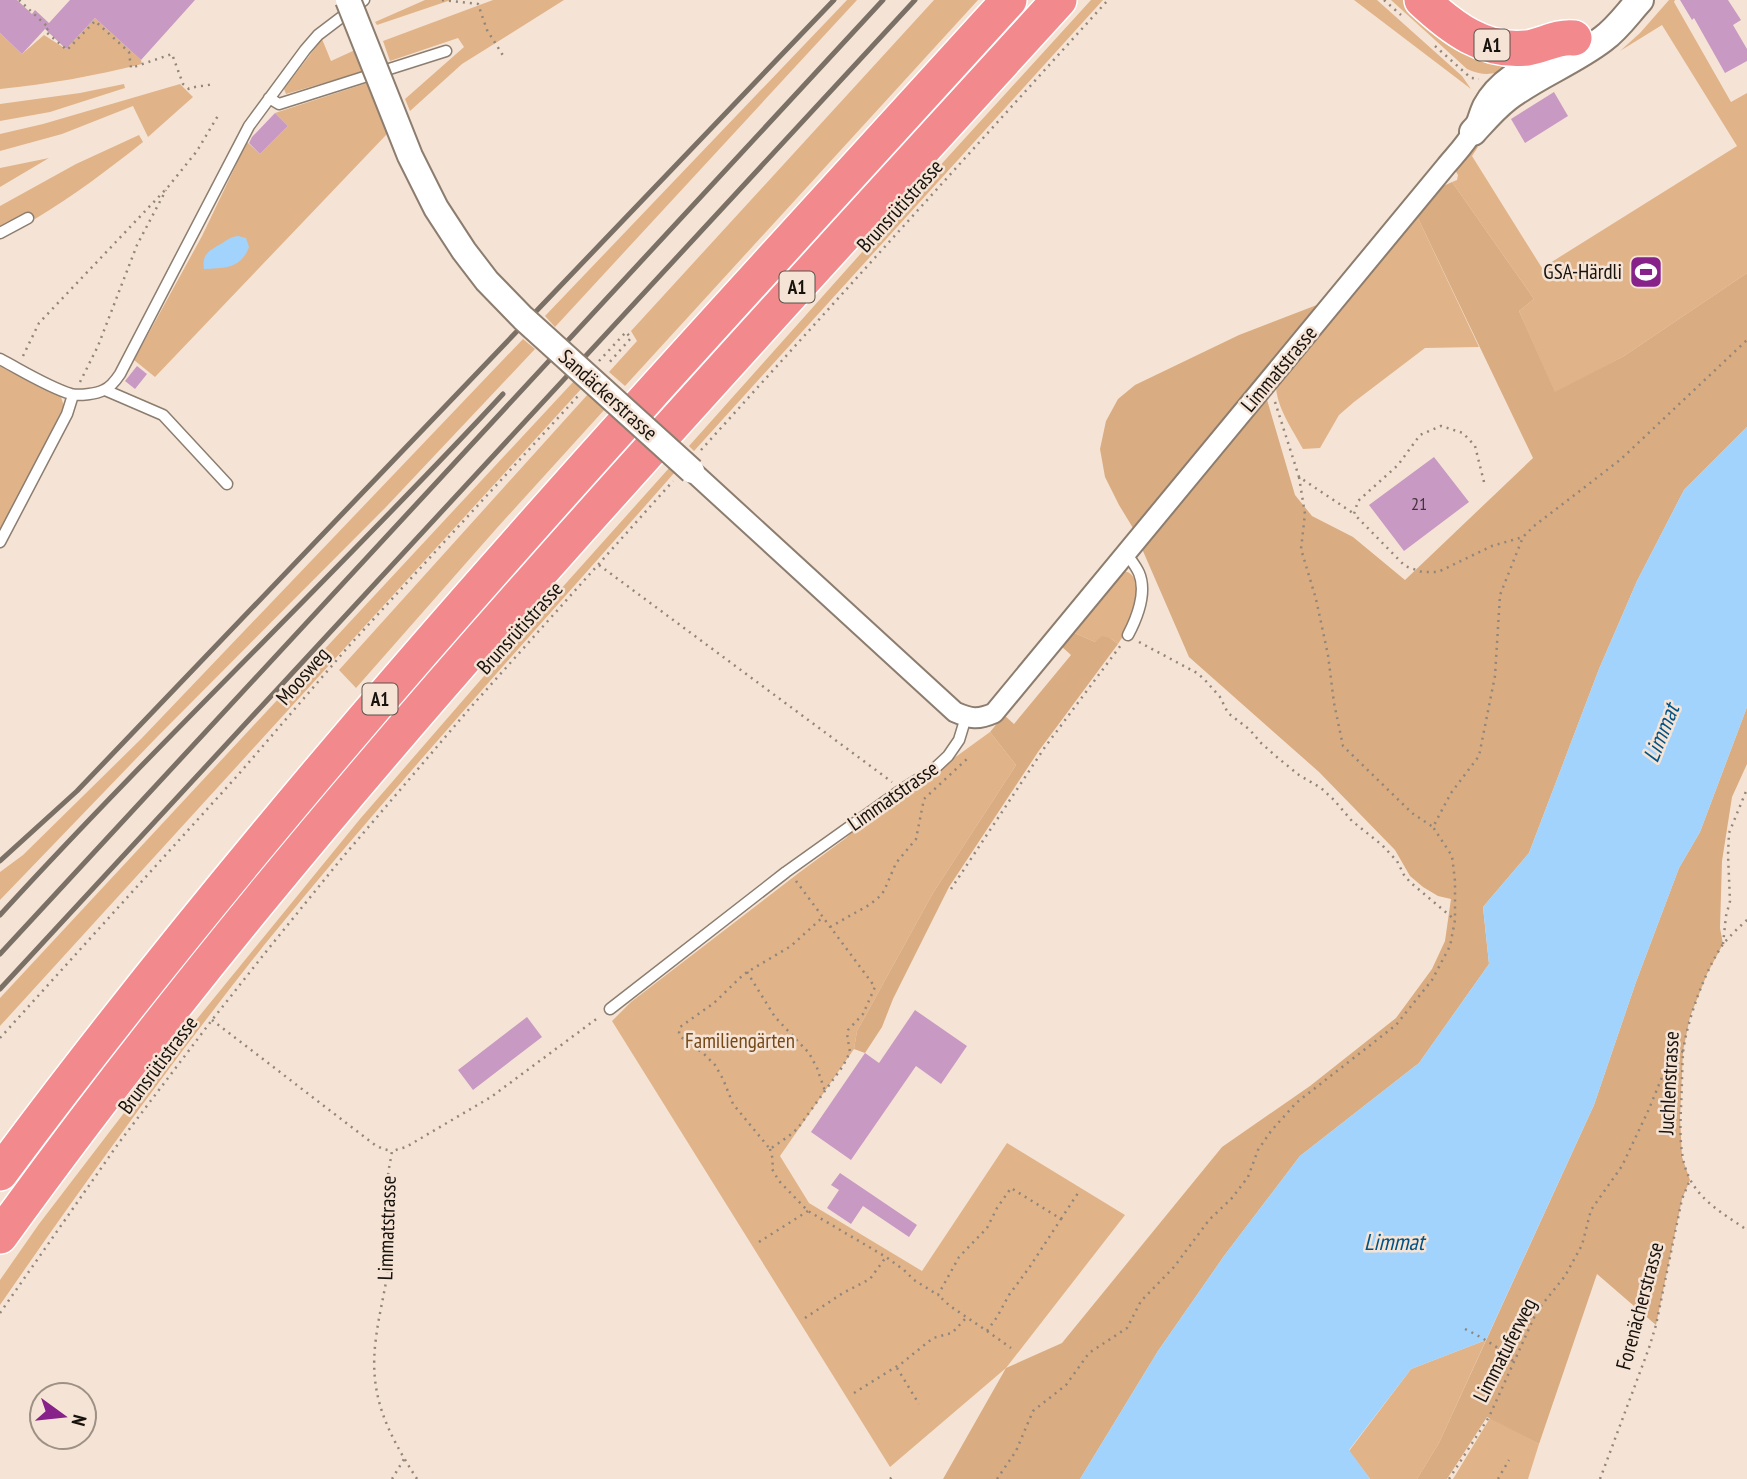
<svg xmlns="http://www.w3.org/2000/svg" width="1747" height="1479" font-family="'PT Sans Narrow',sans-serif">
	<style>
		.green { fill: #e1b389 }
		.forest { fill: #daac81 }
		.water { fill: #a2d3fd }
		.building { fill: #c799c3 }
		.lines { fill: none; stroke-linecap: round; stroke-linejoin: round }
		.service-casing { stroke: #8c7d6f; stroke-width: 13 }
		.minor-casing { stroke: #8c7d6f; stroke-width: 23 }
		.secondary-casing { stroke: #8c7d6f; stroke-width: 30 }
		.motorway-casing { stroke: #fff; stroke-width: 38 }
		.path { stroke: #92867b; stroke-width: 2.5; stroke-dasharray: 2 5; stroke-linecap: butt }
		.service { stroke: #fff; stroke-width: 10 }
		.minor { stroke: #fff; stroke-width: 19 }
		.secondary { stroke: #fff; stroke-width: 26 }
		.motorway { stroke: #f1898d; stroke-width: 35 }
		.rail { stroke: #7b7066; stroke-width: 5 }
		.tertiary-bridge-casing { stroke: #8c7d6f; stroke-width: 28; stroke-linecap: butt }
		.tertiary-bridge { stroke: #fff; stroke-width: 24 }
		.labels { text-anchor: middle; stroke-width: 5; stroke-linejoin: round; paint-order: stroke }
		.number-label { font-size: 18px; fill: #44343a }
		.shield { fill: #f5e4d5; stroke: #5a5149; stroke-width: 2 }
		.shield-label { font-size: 19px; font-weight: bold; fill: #18120d }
		.street-label { font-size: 21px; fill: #18120d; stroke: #f5e4d5 }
		.poi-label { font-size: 21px; fill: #18120d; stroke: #f5e4d5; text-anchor: end }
		.park-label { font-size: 21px; fill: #764919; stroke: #f5e4d5 }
		.water-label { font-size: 23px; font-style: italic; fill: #005386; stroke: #f5e4d5 }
	</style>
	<rect width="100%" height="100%" fill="#f5e4d5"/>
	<!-- green -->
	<path class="green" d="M425,0H451L377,25L375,22Z
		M493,0H564L462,64L410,111L405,99L464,47L458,38L390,61L383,41Z
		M847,0H857L555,327L545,316Z
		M934,0H978L625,386L609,372L637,341L631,331Z
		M1091,0H1103L694,451L689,446L905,204Z
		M1354,0H1377L1462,76L1471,89Z
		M1391,0H1413L1523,58C1504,71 1491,80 1467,69Z
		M1669,0H1675L1674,2L1731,102L1747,93V273L1624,356L1555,393L1519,311L1534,299L1452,182L1457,180L1458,175L1455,170L1458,159L1474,146L1478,147L1472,156L1542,268L1737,146L1662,25L1620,51L1640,33Z
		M95,18L141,60L142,64C95,76 48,84 0,89V33L22,54L44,35L66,49Z
		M322,39L331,61L355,50L362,72L286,94L284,89Z
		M367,83L387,134L155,377L134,360L202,236L247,142L260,154L288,126L275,113Z
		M124,84L125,88L50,112L0,121V104L80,93Z
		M180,84L193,97L148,137L133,106L62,134L0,151V134L43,124Z
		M139,135L143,142C108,170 73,196 35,219L32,214L0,230V206L76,164Z
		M49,158L0,187V168Z
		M1416,214L1479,347L1425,348L1354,402L1339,415L1320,448L1303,449C1293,430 1276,407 1276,385Z
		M523,339L535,349L386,507L157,737L0,900V872L23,855L141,739Z
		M0,366L60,394L64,406L0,533Z
		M574,381L582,388L0,1026V998Z
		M589,393L605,409L496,529L356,688L339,670Z
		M670,467L675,472C538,628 397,782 265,944C172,1061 85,1182 0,1305V1280L39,1224L179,1041L360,819L517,638Z
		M1121,571C1147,570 1134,616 1127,629C1125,634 1121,639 1118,644L1110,638L1095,642L1070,631Z
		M990,732L1016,765L933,893L857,1031L854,1049L780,1156L809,1203L922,1271L1007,1143L1125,1215L1006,1368L890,1467L612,1021L631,1002L800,872L846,838L852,832Z
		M1486,1340L1439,1443L1417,1479H1370L1349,1451L1411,1369Z
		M1490,1418L1539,1444L1528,1479H1453Z"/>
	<!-- forest -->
	<path class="forest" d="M1452,182L1534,299L1519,311L1555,392L1624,356L1747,273V427L1684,490L1637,581L1599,669L1529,853L1483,907L1489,964L1419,1063L1300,1156L1224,1256L1158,1351L1080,1479H943L1006,1368L1062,1343L1222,1147L1310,1086L1396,1018L1432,969L1445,941L1451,899L1438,896L1423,887L1410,876L1395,850L1319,772L1189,657L1133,528L1119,505L1105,477L1100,449L1106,421L1118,399L1135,385L1239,335L1322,303L1260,376L1295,495L1312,516L1353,537L1405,580L1533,458L1416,214L1439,188Z
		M1070,631L1095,642L1102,636L1110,638L1118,644L1038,752L949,887L893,999L882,1027L865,1053L854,1049L857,1031L933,893L1016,765L990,732L1004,715L1014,724L1071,655L1061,646Z
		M1747,707V764L1732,797L1722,861L1720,928L1723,944L1707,974L1690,1017L1683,1051L1680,1118L1682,1157L1690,1180L1682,1199L1656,1325L1597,1274L1539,1444L1487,1417L1447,1479H1417L1439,1443L1594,1105L1636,982L1679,868L1700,832Z"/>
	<!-- water -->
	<path class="water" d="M238,236L246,238L249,247C241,269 224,268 204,269C202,256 207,252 217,246C225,242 229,237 238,236Z
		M1747,427V707L1700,832L1679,868L1636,982L1594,1105L1486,1340L1411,1369L1349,1450L1370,1479H1080L1158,1351L1224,1256L1300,1156L1419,1063L1489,964L1483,907L1529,853L1599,669L1637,581L1684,490Z"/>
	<!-- building -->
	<path class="building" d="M0,0H17L32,14L35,10L49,23L70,0H195L141,60L95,18L66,49L45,29L22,54L0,33Z
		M1680,0H1728L1741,20L1733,25L1747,49V61L1725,73L1694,18L1692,20Z
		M1554,92L1568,116L1525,143L1511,119Z
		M275,113L288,126L260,154L249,143L252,137Z
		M137,366L147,374L135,389L125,381Z
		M1434,457L1469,502L1404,551L1369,505Z
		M915,1010L967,1046L941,1084L916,1066L851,1160L811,1132L865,1053L879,1063Z
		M527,1017L542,1037L473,1090L458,1070Z
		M840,1173L917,1225L909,1237L863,1206L851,1224L827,1208L839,1190L831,1185Z"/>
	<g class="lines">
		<defs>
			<path id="service" d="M269,98L279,104L446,51
				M0,233L28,218
				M0,359C21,370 48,387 71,394C79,396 96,394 104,390C111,387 116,380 120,374L249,126L305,50L318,35L364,0
				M105,390L163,415L227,484
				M0,542L67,414L73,395
				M1126,553C1130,559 1136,566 1139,573C1147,592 1137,618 1128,635
				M610,1009L786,872L901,790L933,770L948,756L959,740L966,717"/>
			<path id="minor" d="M692,471L955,712C971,719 978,720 994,713L1446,166C1455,155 1467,143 1473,131C1477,123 1479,113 1483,105C1496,80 1523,66 1547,54"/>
			<path id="secondary" d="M1473,132C1484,120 1494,108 1507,98C1537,75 1573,62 1603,39C1618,28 1628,13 1640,0"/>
			<path id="motorway" d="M1422,0C1451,27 1484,53 1527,48C1543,46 1557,36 1574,38
				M0,1173C308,758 662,382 1009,0
				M0,1236C166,1006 349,788 537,576C709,382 884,192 1059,0"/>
		</defs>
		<!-- service casing -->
		<use href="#service" class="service-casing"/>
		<!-- minor casing -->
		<use href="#minor" class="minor-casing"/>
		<!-- secondary casing -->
		<use href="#secondary" class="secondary-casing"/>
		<!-- motorway casing -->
		<use href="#motorway" class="motorway-casing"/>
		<!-- path -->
		<path class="path" d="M19,0L49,28L45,31L67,50L95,21L129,52L131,68L172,54L183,84L189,89C197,85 207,87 214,83
			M442,0L478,4L487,30L504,57
			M1384,0L1401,15
			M1435,46L1471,78L1479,79
			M23,356L39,323L168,187L197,151L219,114
			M599,361L626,332L631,338L607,365
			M80,382L98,346L137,245L166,190
			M1275,402L1299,477L1353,513
			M701,450L1108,0
			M1299,477L1305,514L1301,549L1316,599L1328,655L1334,703L1343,746L1412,813L1433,827
			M1484,482L1475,446L1463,433L1441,426L1420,435L1398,465L1358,501L1354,514L1405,566L1422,572H1438L1492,546L1523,537
			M599,565L892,782
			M1139,642L1197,673L1205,680L1220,697L1228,713L1250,730L1261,743L1278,758L1299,775L1321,788L1334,800L1352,821L1382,845L1397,861L1404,875L1410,882L1455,920
			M796,881L875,987L863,1014L848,1030L847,1034L850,1052L843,1066L798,1128L789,1136L770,1149L733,1104L723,1079L715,1065L704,1054L681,1037L679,1033L680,1027L714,1003L744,974L791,946L823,917
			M951,889L1045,747L1121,645
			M1747,920C1739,927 1731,935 1724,943C1706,967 1686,1023 1683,1053C1682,1071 1682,1089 1681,1107C1680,1131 1679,1160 1691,1181C1703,1203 1727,1216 1747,1230
			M830,927L869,905L878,898L884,891L896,863L916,839L924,799L969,757
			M1723,944L1726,916L1730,901L1728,855L1729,833L1747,789
			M747,972L775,1017L809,1053L817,1068L825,1091
			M212,1020L375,1145L383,1149L392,1151
			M0,1038L238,775L348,647L579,395
			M770,1149L773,1160L772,1169L779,1181L808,1211L886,1257L904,1270L914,1280L938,1295L959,1257L987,1228L997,1208L1011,1188L1061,1219L1029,1268L1009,1295L997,1317L987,1331L950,1306L938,1295
			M1061,1219L1080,1190
			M759,1242L808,1211
			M0,1313L118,1144L212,1020L269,948L342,858L470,708L673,481
			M805,1318L843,1293L870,1279L886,1257
			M1465,1329C1483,1338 1499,1347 1513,1361
			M987,1331L1011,1348
			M897,1368L919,1404
			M854,1393L902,1363L933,1338L952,1333L966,1318
			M392,1479L404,1459
			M417,1479C387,1432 368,1395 376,1338C379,1312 387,1285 389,1259C390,1235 387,1212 387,1189C387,1176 390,1164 392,1151L406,1147L491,1097L599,1017
			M890,1479L893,1476
			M997,1479L1016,1451L1033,1411L1066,1385L1089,1353L1127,1328L1141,1301L1174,1267L1209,1220L1232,1198L1248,1177L1258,1150L1271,1131L1296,1103L1396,1025L1432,980L1450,946L1455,920V881L1452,856L1433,827L1451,793L1479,756L1495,676L1500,595L1523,537L1534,526L1620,460L1747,340
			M1449,1479L1489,1417L1537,1311L1565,1276L1582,1245L1591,1210L1622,1166L1649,1109L1667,1065L1683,1051
			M1498,1479L1509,1460
			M1600,1479L1649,1348L1656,1325L1682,1199L1690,1180"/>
		<!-- service -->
		<use href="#service" class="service"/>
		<!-- minor -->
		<use href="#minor" class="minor"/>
		<!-- secondary -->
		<use href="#secondary" class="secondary"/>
		<!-- motorway -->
		<use href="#motorway" class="motorway"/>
		<!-- rail -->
		<path class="rail" d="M0,861L77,791L834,0
			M0,915C163,737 339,571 503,394
			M0,954L883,0
			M0,989L915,0"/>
		<defs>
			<path id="tertiary-bridge" d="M348,0L410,156L436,208L464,251L487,281L523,318L692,471"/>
		</defs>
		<!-- tertiary-bridge casing -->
		<use href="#tertiary-bridge" class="tertiary-bridge-casing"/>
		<!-- tertiary-bridge -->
		<use href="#tertiary-bridge" class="tertiary-bridge"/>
	</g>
	<!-- icons -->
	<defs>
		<symbol id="stadium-square" viewBox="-11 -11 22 22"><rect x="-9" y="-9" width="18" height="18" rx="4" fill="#86228a" stroke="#f5e4d5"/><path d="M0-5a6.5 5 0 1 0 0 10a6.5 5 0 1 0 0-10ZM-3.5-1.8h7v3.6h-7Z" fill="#fff"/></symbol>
	</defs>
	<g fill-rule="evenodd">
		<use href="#stadium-square" x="1627" y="253" width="38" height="38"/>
	</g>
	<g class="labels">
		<!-- number labels -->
		<g class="number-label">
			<text x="1419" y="510">21</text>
		</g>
		<!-- shield labels -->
		<g class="shield">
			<rect x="1474.5" y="29.5" width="35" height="31" rx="5"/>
			<rect x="779.5" y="271.5" width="35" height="31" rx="5"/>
			<rect x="362.5" y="683.5" width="35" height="31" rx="5"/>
		</g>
		<g class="shield-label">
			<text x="1492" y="52">A1</text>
			<text x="797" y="294">A1</text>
			<text x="380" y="706">A1</text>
		</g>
		<!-- street labels -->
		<g class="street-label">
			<text transform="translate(900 206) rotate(-48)" y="7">Brunsrütistrasse</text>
			<text transform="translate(1279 369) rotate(-50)" y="7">Limmatstrasse</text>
			<text transform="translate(608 395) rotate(42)" y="7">Sandäckerstrasse</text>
			<text transform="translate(520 628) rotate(-48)" y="7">Brunsrütistrasse</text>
			<text transform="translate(303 676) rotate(-49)" y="7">Moosweg</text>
			<text transform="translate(893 796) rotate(-35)" y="7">Limmatstrasse</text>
			<text transform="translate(158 1065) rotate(-53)" y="7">Brunsrütistrasse</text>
			<text transform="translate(1669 1083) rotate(-87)" y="7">Juchlenstrasse</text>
			<text transform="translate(387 1228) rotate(-88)" y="7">Limmatstrasse</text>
			<text transform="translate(1640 1306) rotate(-75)" y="7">Forenächerstrasse</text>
			<text transform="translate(1505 1350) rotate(-63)" y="7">Limmatuferweg</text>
		</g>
		<!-- poi labels -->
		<g class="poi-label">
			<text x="1622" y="279">GSA-Härdli</text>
		</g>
		<!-- park labels -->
		<g class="park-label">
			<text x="740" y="1048">Familiengärten</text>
		</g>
		<!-- water labels -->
		<g class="water-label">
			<text transform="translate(1661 733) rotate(-68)" y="8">Limmat</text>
			<text x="1394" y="1250">Limmat</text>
		</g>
	</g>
	<!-- north arrow -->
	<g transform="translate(63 1416) rotate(105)"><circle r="33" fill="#f5e4d5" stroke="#9d9085" stroke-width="2"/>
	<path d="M0-5L12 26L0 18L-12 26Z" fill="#86228a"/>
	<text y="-10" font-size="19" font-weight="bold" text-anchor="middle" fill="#18120d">N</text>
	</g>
</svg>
